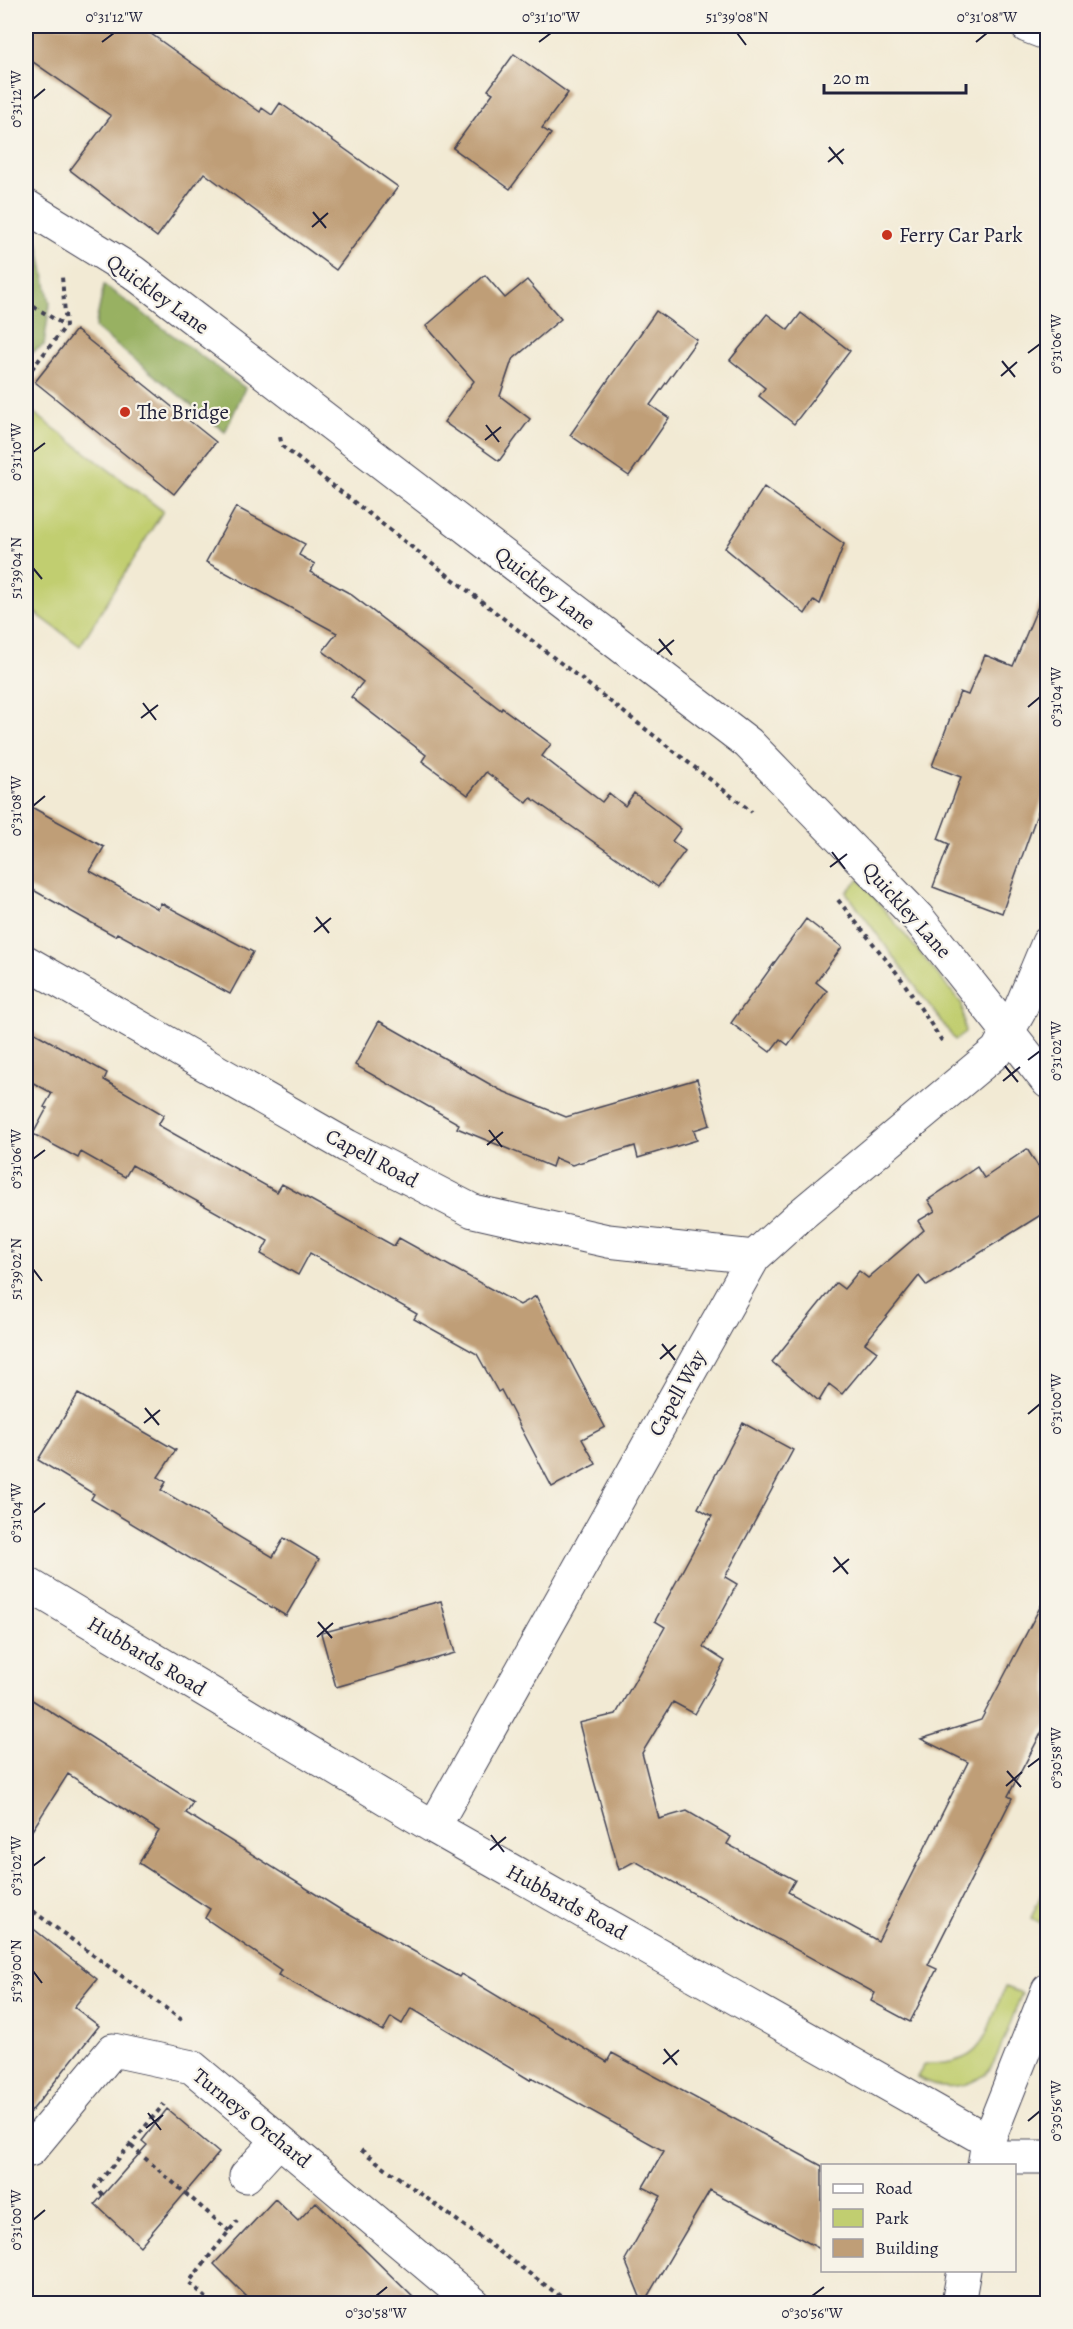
<svg xmlns="http://www.w3.org/2000/svg" width="1073" height="2329" font-family="Alegreya,serif">
	<style>
		.green { fill: #c1ce70; stroke: #727856; stroke-width: 1.5 }
		.forest { fill: #98b162; stroke: #5d6a4e; stroke-width: 1.5 }
		.building { fill: #bf9e77 }
		.lines { fill: none; stroke-linecap: round; stroke-linejoin: round }
		.minor-casing { stroke: #414052; stroke-width: 35 }
		.path { stroke: #414052; stroke-width: 4; stroke-dasharray: 4.5 4.5; stroke-linecap: butt }
		.minor { stroke: #fff; stroke-width: 33 }
		.ticks { fill: none; stroke: #22223b; stroke-width: 2 }
		.poi-dot { fill: #c8321e; stroke: #f7f3e8; stroke-width: 2 }
		.labels { text-anchor: middle; stroke-width: 4.5; stroke-linejoin: round; paint-order: stroke }
		.poi-label { font-size: 21px; fill: #22223b; stroke: #f7f3e8; text-anchor: start }
		.street-label { font-size: 21px; fill: #22223b; stroke: #f7f3e8 }
		.neatline { fill: none; stroke: #22223b; stroke-width: 2 }
		.ticks-label { font-size: 15px; text-anchor: middle; fill: #22223b }
	</style>
	<rect width="100%" height="100%" fill="#f7f3e8"/>
	<filter id="ink" filterUnits="userSpaceOnUse"><feTurbulence type="fractalNoise" baseFrequency=".0167" numOctaves="2"/><feDisplacementMap in="SourceGraphic" scale="12" xChannelSelector="R" yChannelSelector="G"/><feConvolveMatrix kernelMatrix="1 2 1 2 8 2 1 2 1" color-interpolation-filters="sRGB"/></filter>
	<filter id="wash" filterUnits="userSpaceOnUse"><feTurbulence type="fractalNoise" baseFrequency=".008" numOctaves="4" result="noise"/><feDisplacementMap in="SourceGraphic" scale="24" xChannelSelector="R" yChannelSelector="G"/><feGaussianBlur stdDeviation="1.35" result="paint"/><feColorMatrix in="noise" values="0 0 0 0 0 0 0 0 0 0 0 0 0 0 0 0 0 1.4 0 .05"/><feComposite in="paint" operator="in"/></filter>
	<g filter="url(#wash)">
		<rect width="100%" height="100%" fill="#f2ead4"/>
		<!-- green -->
		<path class="green" d="M26,407L163,511L80,646L26,606Z
			M859,879L962,1004L965,1033L955,1040L846,892Z
			M1047,1881L1048,1926H1047L1031,1918Z
			M1005,1987L1022,1993C1015,2009 999,2059 989,2070C969,2090 940,2091 917,2077L925,2064C987,2065 983,2037 1005,1987Z"/>
		<!-- forest -->
		<path class="forest" d="M26,235L38,243L50,303L44,345L26,356Z
			M104,285L245,388L225,432L95,328Z"/>
		<g id="blocks">
			<!-- building -->
			<path class="building" d="M26,26H140L260,112L262,108L272,115L280,103L398,187L336,270L204,173L157,237L70,170L111,116L26,57Z
				M514,54L568,93L542,128L551,134L510,189L453,148L493,93L488,90Z
				M485,275L505,298L527,280L561,319L512,360L500,396L530,419L499,461L444,422L474,381L426,326Z
				M656,311L697,340L650,405L669,418L629,476L570,435Z
				M801,313L850,351L794,424L759,396L765,388L730,360L767,314L788,330Z
				M76,330L216,442L174,494L35,382Z
				M764,487L844,544L820,604L814,600L805,614L725,548Z
				M236,507L305,544L299,555L315,564L310,572L349,593L501,710L502,708L551,744L542,756L602,802L609,793L625,806L634,793L681,829L672,841L685,851L658,887L531,798L527,803L486,772L468,795L422,761L426,755L351,697L363,682L323,651L337,633L206,562Z
				M1047,585V786L1002,913L933,887L949,844L938,839L961,777L932,766L960,692L968,695L985,655L1013,666Z
				M26,804L104,847L90,871L158,909L161,903L253,952L230,994L117,933L115,936L26,886Z
				M806,919L842,947L816,982L827,991L788,1045L780,1039L770,1052L731,1023Z
				M379,1021L500,1090L566,1117L697,1079L710,1125L694,1130L697,1140L638,1158L635,1146L572,1165L555,1158L552,1167L457,1128L459,1124L355,1065Z
				M26,1028L107,1073L104,1080L164,1115L158,1125L277,1192L282,1184L394,1246L399,1238L520,1305L536,1296L605,1427L582,1439L596,1464L552,1487L501,1390L498,1392L477,1354L414,1319L417,1314L310,1253L298,1275L261,1254L268,1241L132,1165L125,1177L81,1152L78,1158L33,1134L47,1108L44,1107L52,1093L26,1079Z
				M1027,1149L1047,1180V1211L927,1286L919,1276L865,1343L877,1352L842,1394L829,1384L819,1401L772,1362L836,1283L844,1289L859,1271L868,1278L924,1230L918,1221L935,1211L928,1200L977,1167L984,1178Z
				M78,1394L176,1450L158,1477L166,1482L161,1490L273,1557L284,1538L319,1559L286,1616L91,1499L94,1494L38,1460Z
				M743,1423L793,1450L725,1577L737,1584L703,1647L725,1661L695,1714L673,1702L642,1753L659,1819L687,1811L731,1837L727,1844L795,1880L788,1892L878,1941L968,1762L921,1739L981,1720L1047,1594V1722L1008,1796L1012,1798L928,1965L937,1969L910,2022L871,2001L875,1993L635,1861L619,1870L594,1781L579,1723L616,1714L665,1627L655,1621L712,1516L698,1508Z
				M441,1601L455,1653L336,1687L321,1633Z
				M26,1696L193,1802L186,1813L341,1910L459,1977L461,1974L607,2062L612,2053L822,2166V2250L710,2190L643,2304L625,2260L661,2196L643,2187L664,2151L531,2077L530,2080L411,2008L402,2024L391,2017L383,2031L278,1975L281,1970L205,1918L210,1909L139,1863L159,1831L68,1774L26,1840Z
				M26,1923L97,1979L74,2007L99,2026L26,2118Z
				M167,2109L219,2153L140,2246L95,2204L147,2145L142,2141Z
				M275,2199L298,2221L316,2202L420,2304H254L214,2264Z"/>
		</g>
	</g>
	<g filter="url(#ink)">
		<use href="#blocks" fill-opacity="0" stroke="#414052" stroke-width="1.5"/>
		<g class="lines">
			<defs>
				<path id="minor" d="M1027,26L1048,34
					M26,206L133,272L748,743L918,918L1048,1082
					M26,962L347,1146L473,1211L608,1241L754,1257
					M26,1583L434,1827L988,2141
					M434,1827L754,1257L797,1218L997,1051L1019,1012L1048,943
					M30,2150L113,2050L192,2067L474,2304
					M986,2157H1048
					M984,2166L988,2141L1048,1990
					M246,2176L279,2140
					M958,2304L964,2270"/>
			</defs>
			<!-- minor casing -->
			<use href="#minor" class="minor-casing"/>
			<!-- path -->
			<path class="path" d="M26,302L66,326
				M26,376L66,326L62,277
				M280,437L282,446L752,812
				M838,900L900,977L942,1041
				M26,1906L182,2020
				M131,2146L229,2231
				M361,2150L571,2304
				M103,2195L95,2187L164,2104
				M213,2304L189,2282L237,2221"/>
			<!-- minor -->
			<use href="#minor" class="minor"/>
		</g>
	</g>
	<!-- ticks -->
	<path class="ticks" d="M737,33L746,45M102,42L114,33M539,42L551,33M976,42L987,33M33,99L45,89M829,147L843,164M828,162L844,149M313,212L326,228M312,227L328,213M1028,353L1040,344M1002,361L1015,377M1001,376L1017,362M486,425L499,442M485,440L501,427M33,452L45,443M33,568L42,579M659,639L672,655M657,654L674,640M143,703L156,720M1028,707L1040,697M141,718L158,705M33,806L45,796M832,852L845,869M830,867L847,854M316,917L329,933M314,932L331,918M1028,1060L1040,1051M1005,1066L1018,1082M1003,1081L1020,1067M489,1130L502,1147M487,1145L503,1132M33,1159L45,1150M33,1269L42,1281M662,1344L675,1360M660,1359L676,1345M145,1408L159,1425M1028,1414L1040,1404M144,1423L160,1410M33,1513L45,1503M834,1557L848,1574M833,1572L849,1559M318,1622L332,1638M317,1637L333,1623M1028,1767L1040,1758M1007,1771L1021,1787M1006,1786L1022,1772M491,1835L504,1852M490,1850L506,1837M33,1866L45,1857M33,1971L42,1983M664,2049L677,2065M663,2064L679,2050M148,2113L161,2130M1028,2121L1040,2111M146,2128L163,2115M33,2220L45,2210M376,2296L387,2287M812,2296L824,2287"/>
	<!-- markers -->
	<g class="poi-dot">
		<circle cx="887" cy="235" r="6"/>
		<circle cx="125" cy="412" r="6"/>
	</g>
	<g class="labels">
		<!-- poi labels -->
		<g class="poi-label">
			<text x="899" y="242">Ferry Car Park</text>
			<text x="137" y="419">The Bridge</text>
		</g>
		<!-- street labels -->
		<g class="street-label">
			<text transform="translate(158 294) rotate(36)" y="7">Quickley Lane</text>
			<text transform="translate(545 588) rotate(38)" y="7">Quickley Lane</text>
			<text transform="translate(907 910) rotate(48)" y="7">Quickley Lane</text>
			<text transform="translate(372 1158) rotate(28)" y="7">Capell Road</text>
			<text transform="translate(677 1393) rotate(-61)" y="7">Capell Way</text>
			<text transform="translate(147 1656) rotate(31)" y="7">Hubbards Road</text>
			<text transform="translate(567 1902) rotate(29)" y="7">Hubbards Road</text>
			<text transform="translate(252 2118) rotate(39)" y="7">Turneys Orchard</text>
		</g>
	</g>
	<!-- margin -->
	<rect width="1073" height="2329" fill="none" stroke="#f7f3e8" stroke-width="66"/>
	<!-- legend -->
	<rect x="821" y="2164" width="195" height="108" fill="#f7f3e8" stroke="#a29fa3" stroke-width="1.5"/>
	<rect x="833" y="2184" width="30" height="9" fill="#ffffff" stroke="#a29fa3" stroke-width="1.5"/>
	<text x="875" y="2194" font-size="18" fill="#22223b">Road</text>
	<rect x="833" y="2209" width="30" height="18" fill="#c1ce70" stroke="#a29fa3" stroke-width="1.5"/>
	<text x="875" y="2224" font-size="18" fill="#22223b">Park</text>
	<rect x="833" y="2239" width="30" height="18" fill="#bf9e77" stroke="#a29fa3" stroke-width="1.5"/>
	<text x="875" y="2254" font-size="18" fill="#22223b">Building</text>
	<!-- scale -->
	<path d="M824 84v9h142v-9" fill="none" stroke="#22223b" stroke-width="3"/>
	<text x="833" y="84" font-size="18" fill="#22223b" stroke="#f7f3e8" stroke-width="4.5" paint-order="stroke">20 m</text>
	<rect x="33" y="33" width="1007" height="2263" class="neatline"/>
	<g class="ticks-label">
		<text x="114" y="22">0°31'12"W</text>
		<text x="551" y="22">0°31'10"W</text>
		<text x="737" y="22">51°39'08"N</text>
		<text x="987" y="22">0°31'08"W</text>
		<text transform="translate(16 99) rotate(-90)" y="5">0°31'12"W</text>
		<text transform="translate(1056 344) rotate(-90)" y="5">0°31'06"W</text>
		<text transform="translate(16 452) rotate(-90)" y="5">0°31'10"W</text>
		<text transform="translate(16 568) rotate(-90)" y="5">51°39'04"N</text>
		<text transform="translate(1056 697) rotate(-90)" y="5">0°31'04"W</text>
		<text transform="translate(16 806) rotate(-90)" y="5">0°31'08"W</text>
		<text transform="translate(1056 1051) rotate(-90)" y="5">0°31'02"W</text>
		<text transform="translate(16 1159) rotate(-90)" y="5">0°31'06"W</text>
		<text transform="translate(16 1269) rotate(-90)" y="5">51°39'02"N</text>
		<text transform="translate(1056 1404) rotate(-90)" y="5">0°31'00"W</text>
		<text transform="translate(16 1513) rotate(-90)" y="5">0°31'04"W</text>
		<text transform="translate(1056 1758) rotate(-90)" y="5">0°30'58"W</text>
		<text transform="translate(16 1866) rotate(-90)" y="5">0°31'02"W</text>
		<text transform="translate(16 1971) rotate(-90)" y="5">51°39'00"N</text>
		<text transform="translate(1056 2111) rotate(-90)" y="5">0°30'56"W</text>
		<text transform="translate(16 2220) rotate(-90)" y="5">0°31'00"W</text>
		<text x="376" y="2318">0°30'58"W</text>
		<text x="812" y="2318">0°30'56"W</text>
	</g>
</svg>
